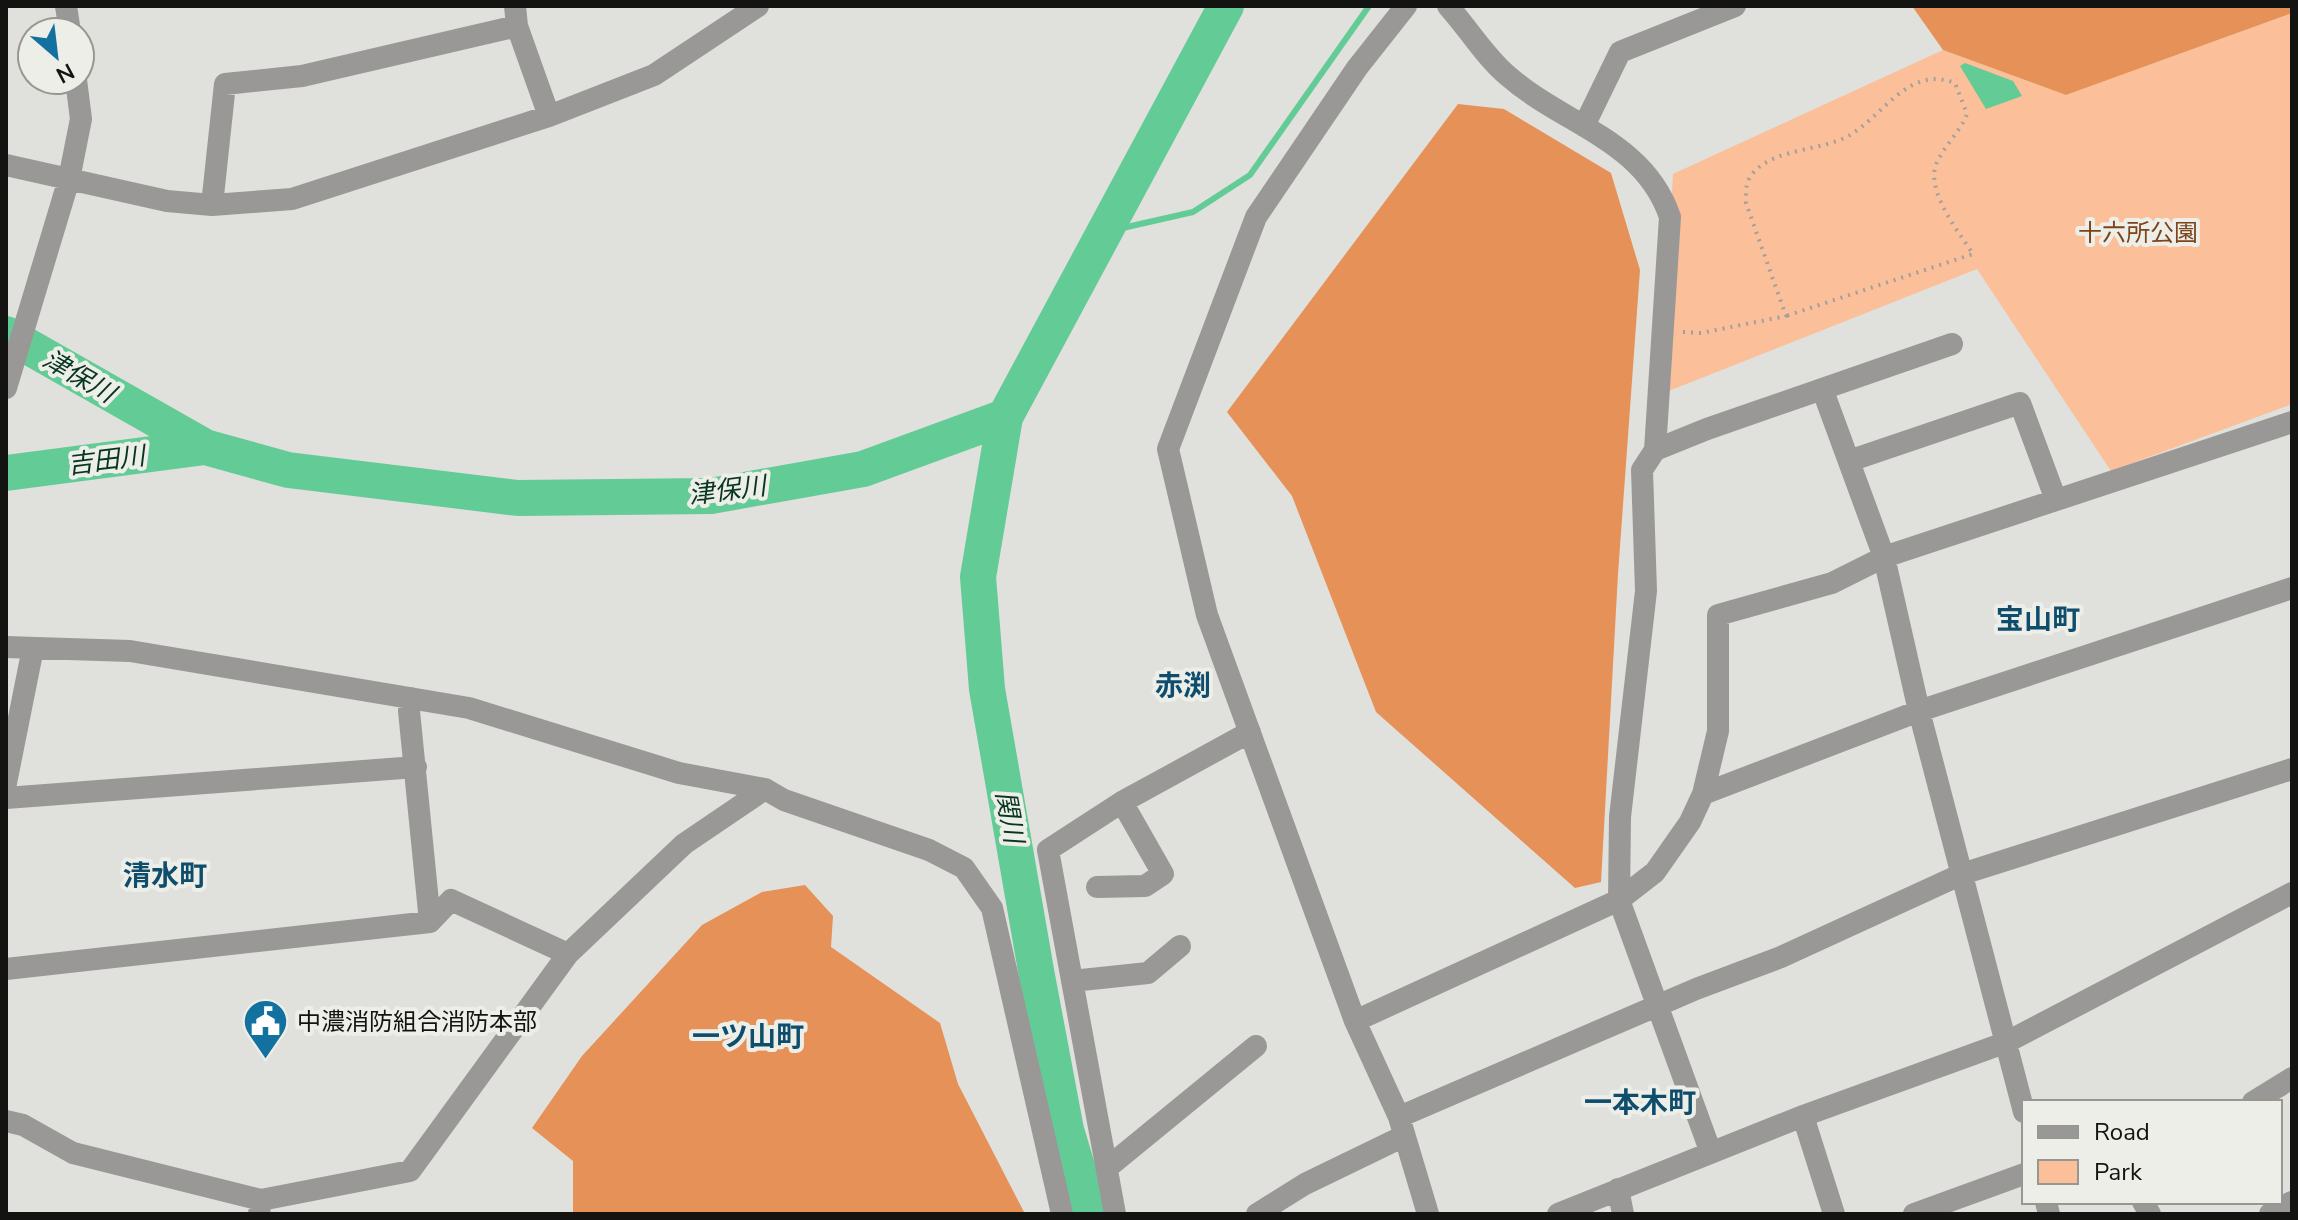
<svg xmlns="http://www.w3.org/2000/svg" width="2298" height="1220" font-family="'Nunito Sans','Noto Sans JP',sans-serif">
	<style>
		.green { fill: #fbbf99 }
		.forest { fill: #e59157 }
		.water { fill: #63cb95 }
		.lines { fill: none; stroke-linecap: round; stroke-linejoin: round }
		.stream { stroke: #63cb95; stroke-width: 6 }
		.river { stroke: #63cb95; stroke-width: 36 }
		.path { stroke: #a0a09d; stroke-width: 4; stroke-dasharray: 2 6; stroke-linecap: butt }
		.minor { stroke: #999897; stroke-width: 22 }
		.labels { text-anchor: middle; stroke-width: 8; stroke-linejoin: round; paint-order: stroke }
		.park-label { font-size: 24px; fill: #7b441a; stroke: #eeeee9 }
		.poi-label { font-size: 24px; fill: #131312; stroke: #eeeee9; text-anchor: start }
		.water-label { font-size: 26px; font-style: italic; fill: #063520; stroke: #eeeee9 }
		.quarter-label { font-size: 28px; font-weight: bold; fill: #0f4d6d; stroke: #eeeee9 }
	</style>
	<rect width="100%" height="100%" fill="#e0e0dc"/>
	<!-- green -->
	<path class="green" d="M2292,13V404L2111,471L1977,269L1661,394L1673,174L1943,50L2066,95Z"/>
	<!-- forest -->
	<path class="forest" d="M1912,6H2292V13L2066,95L1943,50Z
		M1458,104L1504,109L1611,173L1640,270L1618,574L1601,882L1575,888L1376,712L1292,496L1227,412Z
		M805,885L833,916L831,947L940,1023L958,1084L1025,1214H573V1161L532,1128L582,1056L702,925L762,892Z"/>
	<!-- water -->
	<path class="water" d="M1965,63L2013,81L2022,96L1986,109L1960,66Z"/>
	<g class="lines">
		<!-- stream -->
		<path class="stream" d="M1105,232L1193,212L1250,175L1369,6"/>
		<!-- river -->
		<path class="river" d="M6,334L205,447L288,470L518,498L711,496L863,469L1005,417
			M6,473L205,447
			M1091,1214L1066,1130L1037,976L987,689L978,577L1005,417L1226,6"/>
		<!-- path -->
		<path class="path" d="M1683,332L1701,333L1786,316L1746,203C1746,193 1745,183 1752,174C1775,147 1821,152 1850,135C1885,114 1909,65 1955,83L1967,114C1960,132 1945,145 1937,162C1924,190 1959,232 1973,254L1786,316"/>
		<!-- minor -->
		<path class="minor" d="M66,6L70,32
			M515,6L517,26L549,116
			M1406,6L1357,68L1256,217L1168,449L1207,615L1355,1021L1399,1117L1428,1214
			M1448,6C1468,28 1485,57 1508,76C1564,125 1644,140 1670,217L1655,450
			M1584,126L1620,52L1735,6
			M6,165L167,201L212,205L292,199L549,116L654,75L758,6
			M212,205L225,84L302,76L517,26
			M6,388L69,179L81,119L76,80
			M1823,391L1884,557L1919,711L2024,1112
			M1849,461L2020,403L2056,500
			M6,647L130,651L469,708L679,773L765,789L784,800L929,850L964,868L992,908L1062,1214
			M411,698L409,711L430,922
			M6,783L33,648
			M1703,794L1919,711L2292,588
			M6,798L416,767
			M1097,887L1145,886L1163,874L1122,802
			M6,969L430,922L451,900L568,954
			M1072,981L1148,973L1180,946
			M1355,1021L1619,900L1655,872L1690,822L1703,794L1718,731V615L1832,583L1884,557L2292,422
			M2253,1102L2292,1078
			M1803,1116L1834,1214
			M1399,1117L1696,989L1781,957L1962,874L2292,769
			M6,1121L23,1125L73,1153L261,1200
			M1711,1153L1619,900L1620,817L1646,591L1642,470L1655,450L1707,429L1952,344
			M1107,1168L1256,1046
			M1618,1189L1623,1214
			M2046,1202L2049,1214
			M2143,1202L2150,1214
			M259,1214L261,1200L410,1171L568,954L684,844L765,789
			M1115,1214L1048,850L1122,802L1250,732
			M1257,1214L1305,1184L1402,1137
			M1558,1214L1803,1116L2007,1042L2292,893
			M1914,1214L2024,1174
			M2270,1214L2292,1202"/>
	</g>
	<!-- icons -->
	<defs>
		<symbol id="civic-pin" viewBox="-11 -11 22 30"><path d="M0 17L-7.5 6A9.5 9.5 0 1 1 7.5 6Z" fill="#13719f" stroke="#eeeee9"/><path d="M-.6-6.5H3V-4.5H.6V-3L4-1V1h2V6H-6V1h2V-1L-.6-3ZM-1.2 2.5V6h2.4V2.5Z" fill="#fff"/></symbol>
	</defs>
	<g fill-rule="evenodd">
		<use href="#civic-pin" x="240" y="996" width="51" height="69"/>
	</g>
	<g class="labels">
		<!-- park labels -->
		<g class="park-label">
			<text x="2138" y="241">十六所公園</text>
		</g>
		<!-- poi labels -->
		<g class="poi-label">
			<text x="297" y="1030">中濃消防組合消防本部</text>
		</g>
		<!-- water labels -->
		<g class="water-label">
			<text transform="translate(79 376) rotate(30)" y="9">津保川</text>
			<text transform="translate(106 460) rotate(-7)" y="9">吉田川</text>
			<text transform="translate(727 490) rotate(-7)" y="9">津保川</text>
			<text transform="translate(1010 817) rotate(80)" y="9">関川</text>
		</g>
		<!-- quarter labels -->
		<g class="quarter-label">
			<text x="2038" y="629">宝山町</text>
			<text x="1183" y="695">赤渕</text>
			<text x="165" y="885">清水町</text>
			<text x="748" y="1046">一ツ山町</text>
			<text x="1640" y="1112">一本木町</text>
		</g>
	</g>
	<!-- border -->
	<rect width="2298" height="1220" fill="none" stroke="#131312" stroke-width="16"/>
	<!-- legend -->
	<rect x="2022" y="1100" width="260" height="104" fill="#eeeee9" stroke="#969693" stroke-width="2"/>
	<rect x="2038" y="1126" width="40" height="12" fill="#999897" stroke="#969693" stroke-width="2"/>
	<text x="2094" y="1140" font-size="24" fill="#131312">Road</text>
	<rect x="2038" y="1160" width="40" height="24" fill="#fbbf99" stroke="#969693" stroke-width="2"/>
	<text x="2094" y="1180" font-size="24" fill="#131312">Park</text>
	<!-- north arrow -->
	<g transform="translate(56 56) rotate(152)"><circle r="38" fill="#eeeee9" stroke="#969693" stroke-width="2"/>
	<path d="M0-6L14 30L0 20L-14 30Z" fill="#13719f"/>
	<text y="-12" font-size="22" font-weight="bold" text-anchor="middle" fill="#131312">N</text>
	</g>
</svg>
